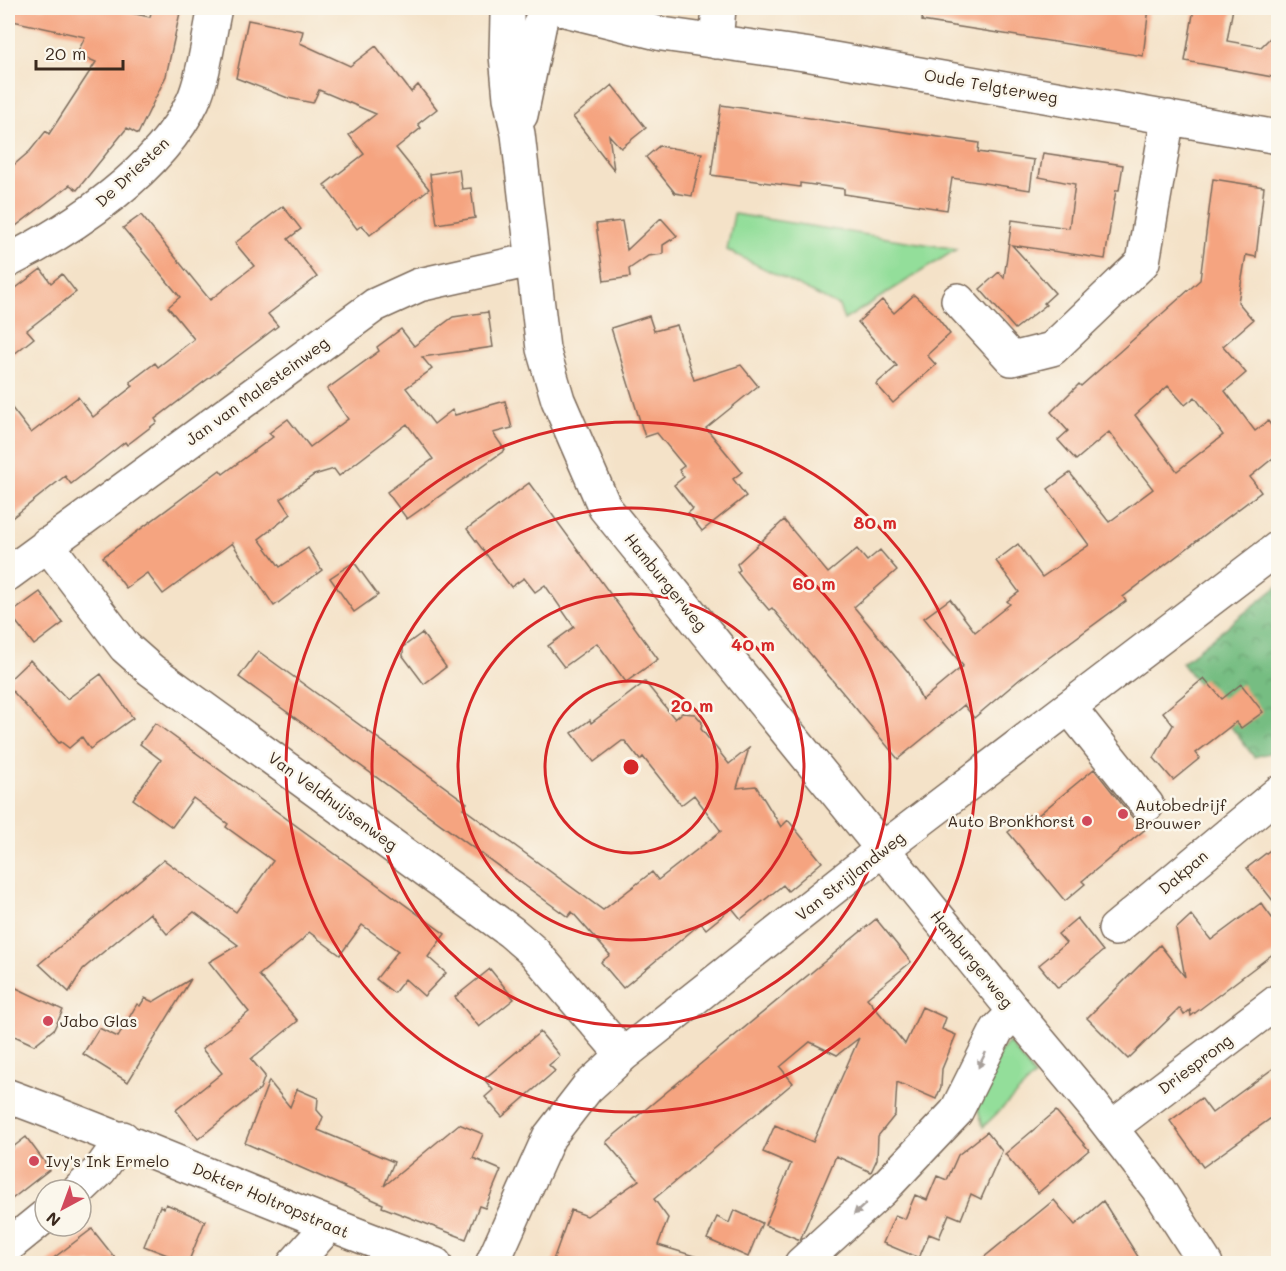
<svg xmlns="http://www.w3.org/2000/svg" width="1286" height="1271" font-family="Mali,sans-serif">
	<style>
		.green { fill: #93de9a; stroke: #67845c; stroke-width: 1.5 }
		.forest { fill: url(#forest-crowns); stroke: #587450; stroke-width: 1.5 }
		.building { fill: #f5a480; fill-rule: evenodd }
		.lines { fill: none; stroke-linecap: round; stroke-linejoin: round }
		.minor-casing { stroke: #7c6a5a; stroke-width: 36 }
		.minor { stroke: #fff; stroke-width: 33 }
		.oneway { fill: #a79f9a }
		.ring { fill: none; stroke: #d62828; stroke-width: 3 }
		.poi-dot { fill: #d1495b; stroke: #fbf7ec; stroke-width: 2 }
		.labels { text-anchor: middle; stroke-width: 5; stroke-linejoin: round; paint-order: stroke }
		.street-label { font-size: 16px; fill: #3b2a1e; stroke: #fbf7ec }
		.poi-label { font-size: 16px; fill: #3b2a1e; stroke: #fbf7ec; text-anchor: start }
		.centre { fill: #d62828; stroke: #fbf7ec; stroke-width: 3 }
		.ring-label { font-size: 18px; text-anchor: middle; font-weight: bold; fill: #d62828; stroke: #fbf7ec; stroke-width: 5; stroke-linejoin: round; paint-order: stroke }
	</style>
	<defs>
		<pattern id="forest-crowns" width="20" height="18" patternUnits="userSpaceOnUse" patternTransform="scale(1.5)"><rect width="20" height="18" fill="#76bd82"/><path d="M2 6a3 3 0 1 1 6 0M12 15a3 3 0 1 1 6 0" fill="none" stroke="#629a6a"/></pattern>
	</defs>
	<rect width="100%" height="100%" fill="#fbf7ec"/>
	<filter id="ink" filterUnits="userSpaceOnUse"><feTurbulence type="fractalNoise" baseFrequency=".0167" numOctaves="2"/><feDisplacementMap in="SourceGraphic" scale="12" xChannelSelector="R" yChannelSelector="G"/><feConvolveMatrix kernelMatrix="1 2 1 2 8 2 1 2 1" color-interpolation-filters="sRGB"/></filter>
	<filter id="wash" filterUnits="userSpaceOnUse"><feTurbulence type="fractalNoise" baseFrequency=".008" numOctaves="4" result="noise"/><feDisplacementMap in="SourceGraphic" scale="24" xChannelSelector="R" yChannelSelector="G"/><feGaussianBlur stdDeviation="1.35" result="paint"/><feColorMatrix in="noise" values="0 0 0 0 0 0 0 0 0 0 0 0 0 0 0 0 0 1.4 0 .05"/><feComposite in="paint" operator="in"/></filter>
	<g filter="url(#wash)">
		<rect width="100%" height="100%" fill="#f4e2c8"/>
		<!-- green -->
		<path class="green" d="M734,214L957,249L844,320L839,306L727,250Z
			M1009,1042L1035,1076L983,1127L977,1106L1000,1053Z"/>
		<!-- forest -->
		<path class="forest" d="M1278,586V751L1254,757L1182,663Z"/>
		<g id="blocks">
			<!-- building -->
			<path class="building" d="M8,8H108L150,17L152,8H181L166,76L138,134L127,128L77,190L70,185L8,232V170L30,151L46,131L49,134L96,62L77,54L85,37L8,20Z
				M923,8H1149L1143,56L922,21Z
				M1194,8H1233L1227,41L1261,47L1278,30V78L1185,61Z
				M248,20L303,31L300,43L350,66L376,46L411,92L418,85L437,109L418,124L421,128L396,148L429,189L370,235L362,225L357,229L324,185L364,154L349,135L376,114L319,90L313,103L288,98L236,78Z
				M612,85L646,128L621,148L609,135L614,170L573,117Z
				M721,105L979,143L978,152L1034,160L1030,190L952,178L947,210L844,194V189L800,183V187L711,175Z
				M659,146L702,153L692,196L675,193L646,157Z
				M1043,153L1123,165L1119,190H1116L1105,259L1012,245L1055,293L1044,303L1046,305L1015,329L980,289L999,272L1004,278L1012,220L1069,228L1075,184L1039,177Z
				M459,169L462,189L471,188L475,218L437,224L430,174Z
				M1213,179L1264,187L1256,257L1246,255L1238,302L1253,320L1223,346L1246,373L1225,391L1255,431L1268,421L1278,435V454L1250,477L1261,492L1123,597L1126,601L1020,679L974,718L964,705L898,759L772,608L769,610L744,581L737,572L740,570L737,564L784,520L828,573L857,549L867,561L880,550L897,570L854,607L909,673L922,700L963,666L924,618L950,599L975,632L1010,604L1007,601L1019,592L996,561L1018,544L1042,577L1089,545L1048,489L1070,473L1109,522L1153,489L1109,432L1076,460L1058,440L1068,431L1051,412L1079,384L1081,386L1200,280ZM1168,386L1185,405L1195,397L1223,435L1177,471L1135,415Z
				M283,206L301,229L288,239L317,277L268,314L278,326L155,419L157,422L127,445L125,442L71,484L65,476L8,521V403L31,433L78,397L93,417L133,386L130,382L155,363L158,367L194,339L168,307L180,297L123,228L141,215L210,300L254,266L235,243Z
				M661,218L677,236L663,245V254L648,256L629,269L630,277L604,281L596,224L622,221L627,250Z
				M41,269L51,283L62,274L76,292L27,330L34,338L8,359V294Z
				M914,295L934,313L950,334L927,355L936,365L893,403L876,384L897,366L858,322L882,300L894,313Z
				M488,312L493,347L422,357L432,369L406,388L434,424L452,410L455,415L505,401L512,428L493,433L505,450L407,519L387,492L433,459L407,424L339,476L334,469L314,475L281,499L291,514L259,539L280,567L308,548L322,570L274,606L232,543L163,594L147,573L126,588L103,557L220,470L223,474L273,437L269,433L288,419L310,447L348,419L327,389L379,351L377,347L401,329L414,346L453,317Z
				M649,316L654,331L677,325L694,380L741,365L758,386L706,428L742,472L733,479L746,496L702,531L688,513L693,509L674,485L684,477L679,470L684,466L657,433L645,437L611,328Z
				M529,483L658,659L626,682L597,643L564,667L548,646L574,627L545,585L535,592L524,578L511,587L467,529Z
				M354,562L378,595L354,612L330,578Z
				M40,592L63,623L34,645L10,614Z
				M422,633L446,667L424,684L403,656V647Z
				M258,651L467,803L463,808L603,910L652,872L658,880L721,831L694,795L681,805L643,757L640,760L625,741H622L594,762L572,733L590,720L591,723L645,682L675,719L682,713L695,714L702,722L701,729L729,764L749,748L737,788L756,786L781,827L788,820L822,862L788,891L783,885L741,919L732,908L706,929L701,923L623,988L601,962L610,955L572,912L568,917L239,677Z
				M30,660L67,699L101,674L133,718L90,749L82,737L69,748L61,742L59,743L8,686V681Z
				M1204,678L1222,699L1241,684L1263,712L1241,728L1236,722L1196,753L1200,758L1173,780L1154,758L1173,725L1163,712Z
				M155,723L445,934L428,957L446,973L424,996L405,979L394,993L376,979L398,951L362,925L340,955L309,932L302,940L259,975L298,1021L251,1059L265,1076L260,1089L198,1139L176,1110L222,1073L202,1049L249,1012L209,962L238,945L194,912L167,934L150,913L83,969L69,992L39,964L164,860L236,912L273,861L226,827L228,824L193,798L172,827L133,799L161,760L140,744Z
				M1094,769L1132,817L1148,827L1082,881L1085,884L1065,901L1008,832L1029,815L1032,820Z
				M1278,844V907L1247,868Z
				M1261,903L1278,926V950L1191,1016L1190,1010L1184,1015L1180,1008L1128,1059L1087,1018L1160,945L1185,977L1176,929L1191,915L1211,940Z
				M1077,918L1103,951L1058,988L1039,965L1066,943L1058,934Z
				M876,919L911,962L867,998L905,1044L922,1007L946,1018L942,1029L956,1035L942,1069L941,1087L936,1099L897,1082L895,1115L878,1136L877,1159L871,1172L836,1156L800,1240L765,1225L791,1164L763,1152L775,1125L813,1142L859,1038L837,1055L810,1042L780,1067L793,1083L654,1199L668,1218L658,1245L701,1258V1263H552L571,1210L587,1216L639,1180L606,1142Z
				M490,969L514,999L479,1027L455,997Z
				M191,979L128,1082L83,1054L99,1028L118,1037L137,1004L140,1006L145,998L153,1002Z
				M8,984L63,1010L54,1029L34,1045L8,1033Z
				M540,1032L560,1056L549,1065L555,1071L502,1117L485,1097L493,1090L484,1079Z
				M1278,1065V1113L1203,1167L1170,1121L1201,1098L1212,1113Z
				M269,1081L290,1107L297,1089L318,1098L317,1110L323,1117L318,1130L394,1162L384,1186L459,1124L483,1134L473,1158L501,1170L485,1208L479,1206L466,1239L382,1207L383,1204L245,1143Z
				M1056,1111L1089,1150L1038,1193L1005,1154Z
				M987,1132L1002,1151L981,1199L971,1194L961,1219L949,1214L939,1238L929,1234L919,1258L883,1243L895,1215L905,1219L915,1195L927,1200L937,1176L947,1180L958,1155Z
				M26,1137L50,1169L8,1202V1151Z
				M1054,1200L1075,1225L1103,1201L1142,1263H977Z
				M166,1204L205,1221L188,1263L144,1246L160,1206L164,1208Z
				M734,1210L762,1223L748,1257L707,1239L717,1217L729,1223Z
				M92,1229L119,1263H47Z"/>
		</g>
	</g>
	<g filter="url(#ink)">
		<use href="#blocks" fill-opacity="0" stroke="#7c6a5a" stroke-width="1.5"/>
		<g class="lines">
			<defs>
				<path id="minor" d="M565,10L662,34L811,55L1278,137
					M507,16L506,55L510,98L518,134L543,349L558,400L605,508L1015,1012L1093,1105L1158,1189L1206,1264
					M716,42L719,8
					M521,115L540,23
					M8,261C74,228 160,170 193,101C204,78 209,34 215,8
					M958,300L1012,359L1052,349L1143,262L1168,117
					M47,544L125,647L151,670L511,932L534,952L623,1055
					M8,574L375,305L419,285L531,260
					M1069,707L1147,805
					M1115,929L1278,793
					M8,1096C151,1148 290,1212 435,1264
					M1111,1128L1278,1001
					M79,1190L100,1170L123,1138
					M8,1246L45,1216
					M294,1264L328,1226
					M492,1264L549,1137L587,1088L623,1055L884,848L1278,548
					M801,1264L882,1190L956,1112L997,1030L1015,1012"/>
			</defs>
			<!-- minor casing -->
			<use href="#minor" class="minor-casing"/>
			<!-- minor -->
			<use href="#minor" class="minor"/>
		</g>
		<!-- one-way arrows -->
		<defs><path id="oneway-solid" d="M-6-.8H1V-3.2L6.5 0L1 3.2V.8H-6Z" transform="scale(1.5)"/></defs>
		<g class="oneway">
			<use href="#oneway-solid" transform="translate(982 1060) rotate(116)"/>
			<use href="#oneway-solid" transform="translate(860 1209) rotate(138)"/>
		</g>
	</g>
	<!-- distance rings -->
	<g class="ring">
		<circle cx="631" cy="767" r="86"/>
		<circle cx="631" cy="767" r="173"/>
		<circle cx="631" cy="767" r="259"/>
		<circle cx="631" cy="767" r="345"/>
	</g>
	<!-- markers -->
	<g class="poi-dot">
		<circle cx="1123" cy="814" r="6"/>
		<circle cx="1087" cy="821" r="6"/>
		<circle cx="48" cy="1021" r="6"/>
		<circle cx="34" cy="1161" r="6"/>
	</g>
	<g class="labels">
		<!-- street labels -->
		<g class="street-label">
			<text transform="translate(991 86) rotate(10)" y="6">Oude Telgterweg</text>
			<text transform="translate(132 172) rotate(-43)" y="6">De Driesten</text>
			<text transform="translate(257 391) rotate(-36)" y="6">Jan van Malesteinweg</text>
			<text transform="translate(666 582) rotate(51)" y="6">Hamburgerweg</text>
			<text transform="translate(333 801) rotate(36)" y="6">Van Veldhuijsenweg</text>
			<text transform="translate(1183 872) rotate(-40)" y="6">Dakpan</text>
			<text transform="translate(850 876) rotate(-38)" y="6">Van Strijlandweg</text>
			<text transform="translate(972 959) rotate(51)" y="6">Hamburgerweg</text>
			<text transform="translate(1195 1064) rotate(-37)" y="6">Driesprong</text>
			<text transform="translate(271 1200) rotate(23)" y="6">Dokter Holtropstraat</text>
		</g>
		<!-- poi labels -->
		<g class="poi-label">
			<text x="1135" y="811">Autobedrijf<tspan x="1135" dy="18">Brouwer</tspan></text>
			<text x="1075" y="827" text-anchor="end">Auto Bronkhorst</text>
			<text x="60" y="1027">Jabo Glas</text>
			<text x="46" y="1167">Ivy's Ink Ermelo</text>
		</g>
	</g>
	<circle cx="631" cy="767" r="9" class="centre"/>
	<g class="ring-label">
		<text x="875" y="529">80 m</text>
		<text x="814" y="590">60 m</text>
		<text x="753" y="651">40 m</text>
		<text x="692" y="712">20 m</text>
	</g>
	<!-- margin -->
	<rect width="1286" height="1271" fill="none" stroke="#fbf7ec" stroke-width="30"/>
	<!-- north arrow -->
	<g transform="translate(63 1208) rotate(221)"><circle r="28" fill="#fbf7ec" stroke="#aea59a" stroke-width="1.5"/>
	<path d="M0-4.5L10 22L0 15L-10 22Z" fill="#d1495b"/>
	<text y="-9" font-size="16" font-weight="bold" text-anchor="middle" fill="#3b2a1e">N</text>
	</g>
	<!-- scale -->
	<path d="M36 60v9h87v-9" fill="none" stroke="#3b2a1e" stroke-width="3"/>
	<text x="45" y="60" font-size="18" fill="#3b2a1e" stroke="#fbf7ec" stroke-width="4.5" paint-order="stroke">20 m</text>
</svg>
